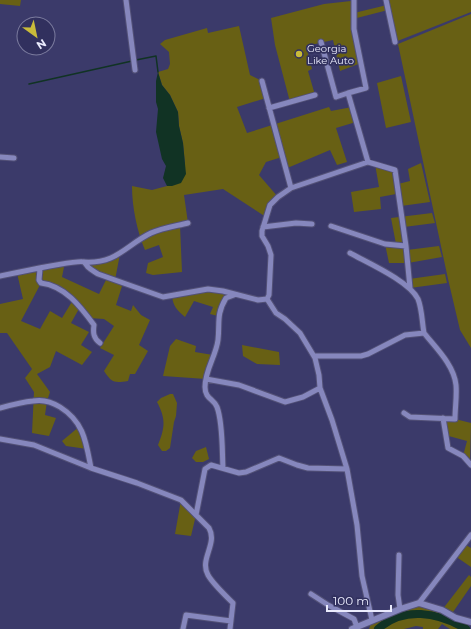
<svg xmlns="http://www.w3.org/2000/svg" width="471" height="629" font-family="Montserrat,sans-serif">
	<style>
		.green { fill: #686014; fill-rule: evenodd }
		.water { fill: #113324 }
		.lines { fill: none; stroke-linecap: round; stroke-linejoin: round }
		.stream { stroke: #113324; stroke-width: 1.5 }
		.river { stroke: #113324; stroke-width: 8 }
		.minor-casing { stroke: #535177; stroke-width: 7 }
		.tertiary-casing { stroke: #535177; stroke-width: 8 }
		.minor { stroke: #8687bd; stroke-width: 5 }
		.tertiary { stroke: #8687bd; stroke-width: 6 }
		.poi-dot { fill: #c9bb3a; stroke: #31305e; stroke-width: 1.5 }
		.labels { text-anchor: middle; stroke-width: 3.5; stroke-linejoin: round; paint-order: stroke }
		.poi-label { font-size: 10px; fill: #eaebfd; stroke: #31305e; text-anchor: start }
	</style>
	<rect width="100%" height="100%" fill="#3b3a6a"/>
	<!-- green -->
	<path class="green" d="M0,0H21L20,6L0,4Z
		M386,0H471V12L395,42L388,10L353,19L361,63L340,71L333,40L306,46L312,69L308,71L315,95L290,102L275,45L271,18L324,4L351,1H354V13L387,5Z
		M471,14V348L460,330L448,279L398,44Z
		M239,26L250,75L262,81L266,98L237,107L247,133L329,107L331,111L352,107L356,122L336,128L347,162L337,165L330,150L285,169L282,157L266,162L259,175L278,197L266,217L223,189L184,195L188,223L180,225L182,272L153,275L146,273L148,263L163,257L159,245L145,250C137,231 132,207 132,186L152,190L167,186H172L185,164L183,143L179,126L178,112L170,95L162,85L158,72L168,69L170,64L169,52L160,44L165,40L207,28L208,33Z
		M401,76L411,122L386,128L377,83Z
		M421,163L430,202L401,206L398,184L410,181L408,169Z
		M375,164L393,171L396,194L380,197L381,209L354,212L351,192L379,187Z
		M432,213L435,223L404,227L407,250L439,246L442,257L408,263H389L385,244H396L391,218Z
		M120,254L115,280L123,283L116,305L131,311L133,305L141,315L150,320L139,345L148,351L135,374H130L128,381C114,383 112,383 104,371L114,355L100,348L114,326L104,319L89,318L80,307L71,323L89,332L81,345L92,352L82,365L56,351L50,367L37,374L50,392L47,401L45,415L56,418L49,436L32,433L34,392L25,378L32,369L7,333H0V304L23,299L17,273L65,262L62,277L99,294L107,278L84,262ZM41,283L62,290L73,300L62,318L50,311L40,329L21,321Z
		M445,274L447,283L410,288L409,279Z
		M208,289L231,294L226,298L218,316L210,314L213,307L194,301L185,317C177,310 173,306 172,296Z
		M176,339L196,346L195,352L213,355L206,379L163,376L170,346Z
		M242,345L279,352L280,365L257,364L243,356Z
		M170,394H173L177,403L176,416L174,422L170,448L166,451H162L158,445C165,427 166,419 157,402L161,398Z
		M443,418L455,419L471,423L470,464L463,456L467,441L445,435Z
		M80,426L87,449L66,446L62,441Z
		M206,447L209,459L203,462H196L192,458L196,451Z
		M181,500L196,515L191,536L175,534Z
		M464,544L471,548V567L455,556Z
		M469,575L471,577V586L451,615L467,621L466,629H450L442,624L438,629H423V627L416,626L404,629H369L372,620L419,603L442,610Z"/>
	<!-- water -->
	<path class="water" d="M158,72L162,85L170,95L178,112L179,126L183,143L185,164L186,174L181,183L172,186H167L163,178L166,166L162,159L156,132L158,109L156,102V81Z"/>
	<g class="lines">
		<!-- stream -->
		<path class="stream" d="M136,60L156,56L158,72
			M29,84L132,61"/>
		<!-- river -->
		<path class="river" d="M378,629C403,606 438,612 466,629"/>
		<defs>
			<path id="minor" d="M126,0L135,70
				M386,0L395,42
				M321,42L336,97L348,93L368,162
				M262,81L291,188
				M348,93L366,88L354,29V0
				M269,108L315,95
				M0,157L14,158
				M331,226L385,244L406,246L410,288
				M263,227L296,223L312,224
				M350,253C368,263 409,281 418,299C422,309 422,322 424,333
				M84,262C117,264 126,245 151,233C162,228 176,226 188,223
				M40,269L39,280L41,283C65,286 80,306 94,325C93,332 93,338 100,343
				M0,276C12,274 77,259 84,262C86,264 87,266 88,267C91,270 95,272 98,274L163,297L208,289L223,291L258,300L267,299
				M267,299L276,313L285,319L300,333L315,358L319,375L320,388L332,420L347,469L357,525L362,576L372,620
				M267,299L269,295L271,255L268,246L262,236V231L270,205L278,197L291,188L368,162L395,170L406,246
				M314,356H361L368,354L405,335L424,333C436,348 454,365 456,385C457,396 455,408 455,419L410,417L404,413
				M206,379L239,385L285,402L303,397L320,388
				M0,408C11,405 22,402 33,401C43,399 52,402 60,407C84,422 86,442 91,468
				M443,418L448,448L463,456L471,465
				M0,439L34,445L91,468L137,483L181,500L209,528C218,544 199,559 208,575C213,584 226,596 233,603L230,629
				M223,468C222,451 223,423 217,407C214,399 205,399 205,387C205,370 216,356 218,340C220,322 216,315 226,298L234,295
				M196,515L205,469L211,465L239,473L246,472L279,458L297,465L308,468L347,469
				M399,555L398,595L400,609
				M311,594L328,605L354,619L357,627
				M419,603L471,535
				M183,629L186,615L231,621"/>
			<path id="tertiary" d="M352,629L400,609L419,603L442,610L456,618L471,622"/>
		</defs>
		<!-- minor casing -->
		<use href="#minor" class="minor-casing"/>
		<!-- tertiary casing -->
		<use href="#tertiary" class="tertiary-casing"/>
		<!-- minor -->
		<use href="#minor" class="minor"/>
		<!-- tertiary -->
		<use href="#tertiary" class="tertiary"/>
	</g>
	<!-- markers -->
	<circle class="poi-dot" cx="299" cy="54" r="4"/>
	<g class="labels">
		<!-- poi labels -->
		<g class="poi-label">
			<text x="307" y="52">Georgia<tspan x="307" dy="12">Like Auto</tspan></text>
		</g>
	</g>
	<!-- north arrow -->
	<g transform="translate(36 36) rotate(147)"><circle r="19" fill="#31305e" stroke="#7b7b9e"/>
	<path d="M0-3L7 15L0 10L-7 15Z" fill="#c9bb3a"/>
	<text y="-6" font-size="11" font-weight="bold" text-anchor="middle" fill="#eaebfd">N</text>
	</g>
	<!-- scale -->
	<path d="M327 605v6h64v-6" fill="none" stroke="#eaebfd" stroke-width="2"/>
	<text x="333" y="605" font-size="12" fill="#eaebfd" stroke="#31305e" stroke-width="3" paint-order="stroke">100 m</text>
</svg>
